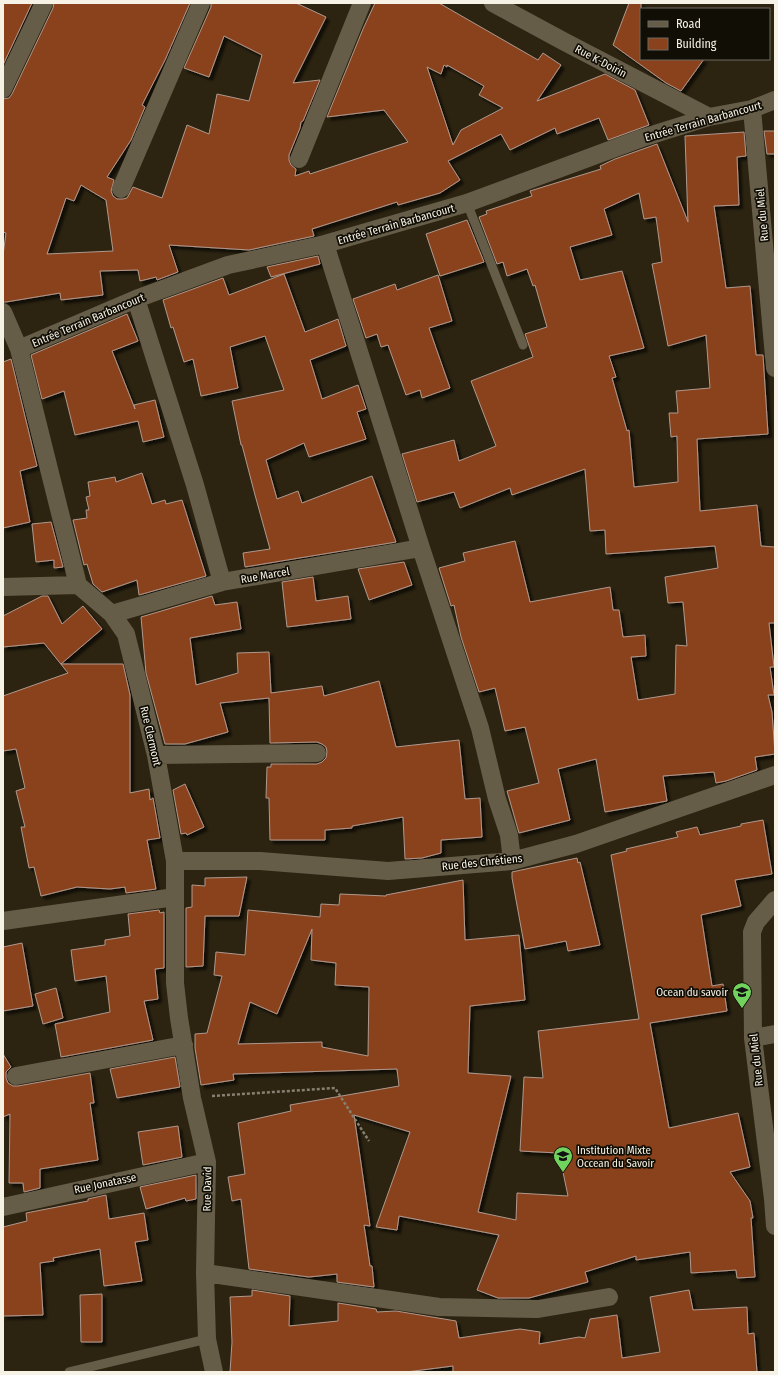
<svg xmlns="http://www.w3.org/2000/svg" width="778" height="1375" font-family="'Fira Sans Condensed',sans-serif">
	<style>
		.building { fill: #8a421c; stroke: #b0988d; fill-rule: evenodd; filter: url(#shadow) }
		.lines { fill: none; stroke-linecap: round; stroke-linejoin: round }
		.path { stroke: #878070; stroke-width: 2.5; stroke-dasharray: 3 2; stroke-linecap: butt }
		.service { stroke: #665d49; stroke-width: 9 }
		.minor { stroke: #665d49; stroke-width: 18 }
		.labels { text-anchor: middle; stroke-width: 3.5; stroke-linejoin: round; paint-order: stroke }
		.street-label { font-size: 11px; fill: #f7f2e6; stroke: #110e06 }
		.poi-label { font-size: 11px; fill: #f7f2e6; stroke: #110e06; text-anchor: end }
	</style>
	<defs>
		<filter id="shadow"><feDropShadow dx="3.5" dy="3.5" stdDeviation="1" flood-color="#0009"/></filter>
	</defs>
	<rect width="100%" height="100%" fill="#2c2411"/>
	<!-- building -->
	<path class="building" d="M3,3H32L3,65Z
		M54,3H190L165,60L142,105L145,107L131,140L107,177L114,180L111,191L113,196L117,199H123L127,198L133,187L162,198L187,125L209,134L217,94L249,101L262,55L224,36L209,77L184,68L211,7V3H296L326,17L293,83L320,80L303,121L301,122L300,128L289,155V160L291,165L296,169L295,176L309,171L310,174L408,142L384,110L327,117L363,29L375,3H439L538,60L543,53L561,65L537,101L605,74L635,90L649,125L608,140L599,118L557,134L555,128L510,150L501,134L448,161L460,180L440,193L398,205L397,202L312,229L314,236L249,250L169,245L178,272L157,280L156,277L140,281L138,270L100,271L103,295L61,300L60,293L6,302H3V255L6,233L3,232V99L9,98L12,94L53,8ZM444,65L447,67V65L484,86L479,95L503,108L461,130L453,145L427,67L441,74ZM81,185L106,200L113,251L47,254L66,198L74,201Z
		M629,3H641V59H704L681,91L666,83L613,45Z
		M764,131H775V154H767Z
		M744,132L746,156L737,157L739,205L714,206L726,288L750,286L756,355H763L768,434L697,439L700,511L757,505L761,546L775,547V623H769L774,667H770L774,695H768L772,712L775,754L755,757L757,770L726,781L716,783L714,772L663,776L667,801L605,812L596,759L558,769L570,820L519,833L507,791L539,783L525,727L505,731L495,688L479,692L461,637L454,605L451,606L439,568L465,561L463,553L515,541L530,602L610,587L613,610H619L623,637L645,635L646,656L631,657L638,700L675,694L676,645L687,646L683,602L668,603L665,577L718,568L715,546L606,554L605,530L590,531L585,469L512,495L510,488L460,508L454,492L417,502L402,454L454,440L459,461L496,446L471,381L533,357L525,334L547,327L535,285L533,286L527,269L507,276L503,262L497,264L479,217L487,214L486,211L532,196L530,191L601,169L600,166L615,159L657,144L688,222L685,136ZM639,193L644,219L656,217L662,262L652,264L668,346L706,335L710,388L676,391L678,413H669L671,437L677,436L678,482L634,487L629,430L627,431L612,378L616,377L609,356L644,348L622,271L580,280L570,247L612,235L604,209Z
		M467,220L484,262L440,276L426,234Z
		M318,256L320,264L271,277L267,267Z
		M284,274L305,332L338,319L346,346L310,360L322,399L358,385L366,409L357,412L366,439L309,457L304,443L266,460L277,499L298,491L302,503L372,476L396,542L245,567L243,553L270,549L255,495L242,445H241L232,401L284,390L265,336L230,347L238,388L201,396L193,359L184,362L173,327L171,328L163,300L223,278L229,295Z
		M438,275L452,321L429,328L450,388L422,398L420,390L406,395L388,345L381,347L377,334L366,338L353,299L395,284L397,290Z
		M127,314L138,341L112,351L135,409L134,405L155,400L164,437L143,442L138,421L75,435L64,391L42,399L31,355Z
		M11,359L37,466L20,471L30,522L3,528V362Z
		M142,473L152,504L165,500L166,504L182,500L206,576L139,595L137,580L102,592L93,584L87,564L84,565L73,520L87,518L86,510H89L86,497L90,496L88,482L115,477L116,482Z
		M51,522L63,567L54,568V560L36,562L32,524Z
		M404,562L412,585L369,600L358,569Z
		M313,577L316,601L348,596L351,619L287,627L282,582Z
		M42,596H48L62,624L83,606L102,629L61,664H123L130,695V793L149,789L150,800L153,798L160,838L147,840L156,889L126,893L125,887L110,889L77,887L41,896L34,867L29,868L21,827H25L16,791L25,788L16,749L3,751V696L68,673L44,643L3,647V616Z
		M212,596L215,605L237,602L241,629L190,638L196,685L238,673L237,653L269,652L271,693L322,686L324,696L379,681L396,747L459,740L465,799L480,798L482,837L441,840V853L422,858L405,859L403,817L352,826V828L325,830V840H270L269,798H266L267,767H271V764H317L322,762L326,758L327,752L326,747L322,744L317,742L270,743L269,698L220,703L228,732L185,744H165L146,673L141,617Z
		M185,784L204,827L187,835L186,833L181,834L173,790Z
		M763,820L772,874L735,880L741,906L701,915L712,986L723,984L727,1011L650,1023L669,1128L738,1113L750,1167L730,1172L750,1201L753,1218H751L755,1277L737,1278L736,1270L691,1273L690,1252L636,1260V1256L585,1272L588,1282L529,1298H498L477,1290L499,1235L399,1216L397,1230L376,1227L410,1132L354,1115L370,1226L364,1225L370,1266H372L374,1287L337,1282V1274L309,1277L249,1269L241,1199L232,1201L228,1177L245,1174L238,1123L291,1111L290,1105L399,1086L397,1069L233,1074L234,1080L201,1085L195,1048V1034L207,1033L222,976L214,975L216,952L245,955L248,910L320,917L321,904L339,905L340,894L386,896V895L463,880L465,940L519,935L525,1000L470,1006L468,1073L511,1076L478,1212L516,1220L517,1193L568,1196L559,1153L520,1151L524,1077L543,1078L538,1031L639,1019L611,855L627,851L626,849L678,837L676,832L697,827L700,835L741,826V824ZM312,929L311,960L336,963L335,985L369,987L368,1056L322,1047V1042L238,1044L250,1002L277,1014Z
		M577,858L578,863L580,862L600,945L568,951L566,941L525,949L512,878V872Z
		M247,877L239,916H205L203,966L186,967V908L192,907V885L205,886V878Z
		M159,910L160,913L164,912V968L155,969L158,999L144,1001L153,1040L61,1057L55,1024L110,1012L106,976L75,981L71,950L105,945V940L130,936L128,914Z
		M22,943L33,1006L3,1011V947Z
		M56,988L63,1018L43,1024L35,994Z
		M3,1054L11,1067L6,1072V1078L8,1083L13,1086H18L90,1073L94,1103H90L98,1160L40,1169V1188L24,1192L23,1183H9L10,1114L3,1117Z
		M175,1057L180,1087L117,1098L110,1069Z
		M178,1126L182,1157L143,1165L138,1132Z
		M196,1175V1199L186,1201L185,1198L146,1209L140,1187Z
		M106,1195L109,1219L144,1213L148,1240L135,1242L142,1281L104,1286L100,1249L53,1258L54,1261L40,1263L43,1315L3,1316V1227L27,1221L26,1213L88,1201V1199Z
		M252,1290L290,1296L289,1326L338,1321V1303L376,1309L377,1312L396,1311L456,1321L459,1338L520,1329L540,1332L539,1344L579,1337L585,1338L590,1319L617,1315L622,1358L660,1352L650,1297L689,1290L693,1310L747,1307L748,1334L754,1333L757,1372H453V1366L406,1372H230L232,1342L230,1297L252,1296Z
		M102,1294V1342H81L80,1295Z"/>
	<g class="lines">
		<!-- path -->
		<path class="path" d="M212,1096L335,1088L369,1141"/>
		<!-- service -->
		<path class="service" d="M467,203L523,345
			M69,1372L207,1339"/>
		<!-- minor -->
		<path class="minor" d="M493,3L563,41L709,117
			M3,89L44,3
			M752,109L775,368
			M299,159L362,3
			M121,189L201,3
			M325,244L421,548L480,728L497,799L509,835L512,861
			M136,299L195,485L222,582
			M3,312L19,349L78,585
			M19,349L136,299L228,265L325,244L467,203L642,138L709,117L752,109L775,100
			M3,587L78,585L112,614L126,634L156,755L175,861V983L179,1018L192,1098L207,1162L205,1273L207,1339L214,1372
			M112,614L222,582L421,548
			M156,755L317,753
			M175,861H260L388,871L512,861L576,844L775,775
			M775,900L756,922L752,932L753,1038L773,1199L775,1226
			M3,921L175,897
			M753,1038L775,1034
			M16,1076L184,1045
			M3,1207L207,1162
			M205,1273L439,1307L538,1309L609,1297"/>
	</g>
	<!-- icons -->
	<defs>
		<symbol id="school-pin" viewBox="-11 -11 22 30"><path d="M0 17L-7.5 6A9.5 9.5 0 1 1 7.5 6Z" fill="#72d25e" stroke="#110e06"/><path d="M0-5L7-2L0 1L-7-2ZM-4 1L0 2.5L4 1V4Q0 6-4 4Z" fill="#111"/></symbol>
	</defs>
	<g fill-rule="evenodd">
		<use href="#school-pin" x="731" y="981" width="22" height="30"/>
		<use href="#school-pin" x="552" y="1145" width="22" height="30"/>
	</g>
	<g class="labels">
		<!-- street labels -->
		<g class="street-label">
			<text transform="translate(601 61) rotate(28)" y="4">Rue K-Doirin</text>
			<text transform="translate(703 121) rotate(-16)" y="4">Entrée Terrain Barbancourt</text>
			<text transform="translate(762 215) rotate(-95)" y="4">Rue du Miel</text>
			<text transform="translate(396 224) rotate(-16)" y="4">Entrée Terrain Barbancourt</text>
			<text transform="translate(88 320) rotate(-23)" y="4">Entrée Terrain Barbancourt</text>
			<text transform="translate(265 575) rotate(-10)" y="4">Rue Marcel</text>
			<text transform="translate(151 736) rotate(77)" y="4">Rue Clermont</text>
			<text transform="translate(482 862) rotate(-6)" y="4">Rue des Chrétiens</text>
			<text transform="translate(756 1060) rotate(-96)" y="4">Rue du Miel</text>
			<text transform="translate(105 1183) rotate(-12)" y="4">Rue Jonatasse</text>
			<text transform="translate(207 1189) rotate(-89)" y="4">Rue David</text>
		</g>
		<!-- poi labels -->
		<g class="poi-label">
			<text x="728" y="996">Ocean du savoir</text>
			<text x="577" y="1154" text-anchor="start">Institution Mixte<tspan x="577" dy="13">Occean du Savoir</tspan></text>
		</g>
	</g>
	<!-- border -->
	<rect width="778" height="1375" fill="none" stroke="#f7f2e6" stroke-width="8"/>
	<!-- legend -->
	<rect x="640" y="8" width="130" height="52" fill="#110e06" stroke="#6d6960"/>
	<rect x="648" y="21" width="20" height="6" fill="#665d49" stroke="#6d6960"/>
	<text x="676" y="28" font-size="12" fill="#f7f2e6">Road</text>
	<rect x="648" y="38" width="20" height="12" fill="#8a421c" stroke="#6d6960"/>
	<text x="676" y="48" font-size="12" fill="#f7f2e6">Building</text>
</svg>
